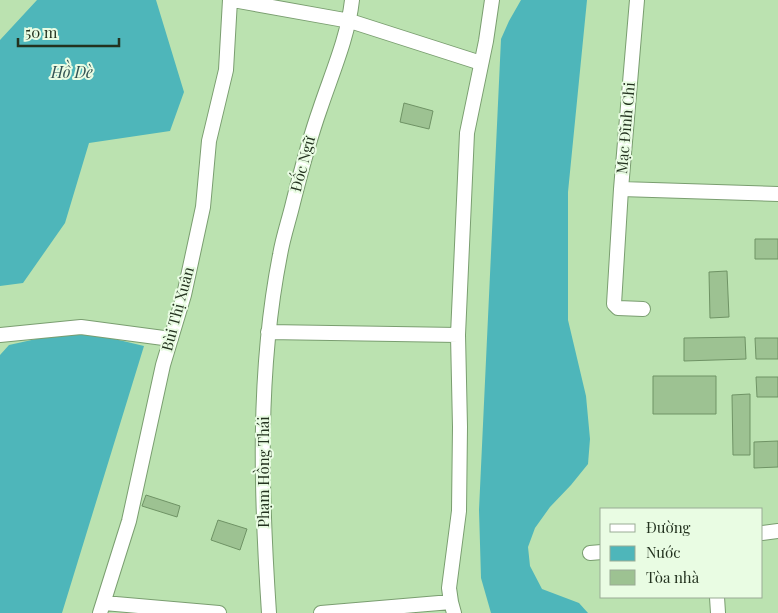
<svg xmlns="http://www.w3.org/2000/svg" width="778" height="613" font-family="'Playfair Display',serif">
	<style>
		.water { fill: #4eb6ba }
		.building { fill: #9dc292; stroke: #6f9365 }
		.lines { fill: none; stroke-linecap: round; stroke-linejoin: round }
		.street-casing { stroke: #7a9e70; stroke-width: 16 }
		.street { stroke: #fff; stroke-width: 14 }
		.labels { text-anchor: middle; stroke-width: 4; stroke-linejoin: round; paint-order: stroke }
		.street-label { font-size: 15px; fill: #23321f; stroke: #e9fce3 }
		.water-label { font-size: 16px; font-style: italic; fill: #325253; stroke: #e9fce3 }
	</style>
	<rect width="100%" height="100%" fill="#bbe2b0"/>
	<!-- water -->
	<path class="water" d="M37,0H156L184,92L170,131L89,143L65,223L23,283L0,286V40Z
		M521,0H587L568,192V320L586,396L590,439L588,464L571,485L550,507L535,528L528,547L530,566L542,589L579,603L588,613H491L481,578L479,510L501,39L509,21Z
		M77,330L144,346L62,613H0V355L9,345Z"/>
	<!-- building -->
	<path class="building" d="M404,103L433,111L429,129L400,122Z
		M755,239H778V259H755Z
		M727,271L729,317L710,318L709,272Z
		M745,337L746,359L684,361V338Z
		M755,338H778V359H756Z
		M653,376H716V414H653Z
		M756,377H778V397H757Z
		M750,394V455H733L732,395Z
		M778,441V467L754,468V442Z
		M146,495L180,506L177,517L142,506Z
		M218,520L247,529L240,550L211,540Z"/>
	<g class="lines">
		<defs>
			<path id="street" d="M233,0L350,21L481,63
				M637,0L621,189L778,194
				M621,189L614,304L618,308L643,309
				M268,332L458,335
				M0,335L81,327L171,339
				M762,533L778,531
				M590,553L602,552
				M717,597L718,613
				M104,603L219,613
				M100,613L129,521L163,365L184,295L203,207L209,141L226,70L230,0
				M269,613C261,494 257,372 280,255C283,237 289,220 293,203C301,171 309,140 320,109C332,73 348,37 352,0
				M321,613L451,602
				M454,613L451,602L449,588L459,511L460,427L458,335L467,133L486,41L492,0"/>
		</defs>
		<!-- street casing -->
		<use href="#street" class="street-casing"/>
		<!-- street -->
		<use href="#street" class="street"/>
	</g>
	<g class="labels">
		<!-- street labels -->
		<g class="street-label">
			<text transform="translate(626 128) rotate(-85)" y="5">Mạc Đĩnh Chi</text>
			<text transform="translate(303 164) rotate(-75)" y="5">Đốc Ngữ</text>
			<text transform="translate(178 309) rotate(-75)" y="5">Bùi Thị Xuân</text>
			<text transform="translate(264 472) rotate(-90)" y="5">Phạm Hồng Thái</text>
		</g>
		<!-- water labels -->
		<g class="water-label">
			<text x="72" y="78">Hồ Dè</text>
		</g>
	</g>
	<!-- legend -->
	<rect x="600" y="508" width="162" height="90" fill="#e9fce3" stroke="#9aab95"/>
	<rect x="610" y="524" width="25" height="8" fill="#ffffff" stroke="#9aab95"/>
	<text x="646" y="533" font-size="15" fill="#23321f">Đường</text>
	<rect x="610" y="546" width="25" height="15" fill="#4eb6ba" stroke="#9aab95"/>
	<text x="646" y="558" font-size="15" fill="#23321f">Nước</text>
	<rect x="610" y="570" width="25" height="15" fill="#9dc292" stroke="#9aab95"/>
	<text x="646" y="583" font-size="15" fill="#23321f">Tòa nhà</text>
	<!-- scale -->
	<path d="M18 38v8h101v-8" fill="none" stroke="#23321f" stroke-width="2.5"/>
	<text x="25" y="38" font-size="15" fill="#23321f" stroke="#e9fce3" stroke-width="4" paint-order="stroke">50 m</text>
</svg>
